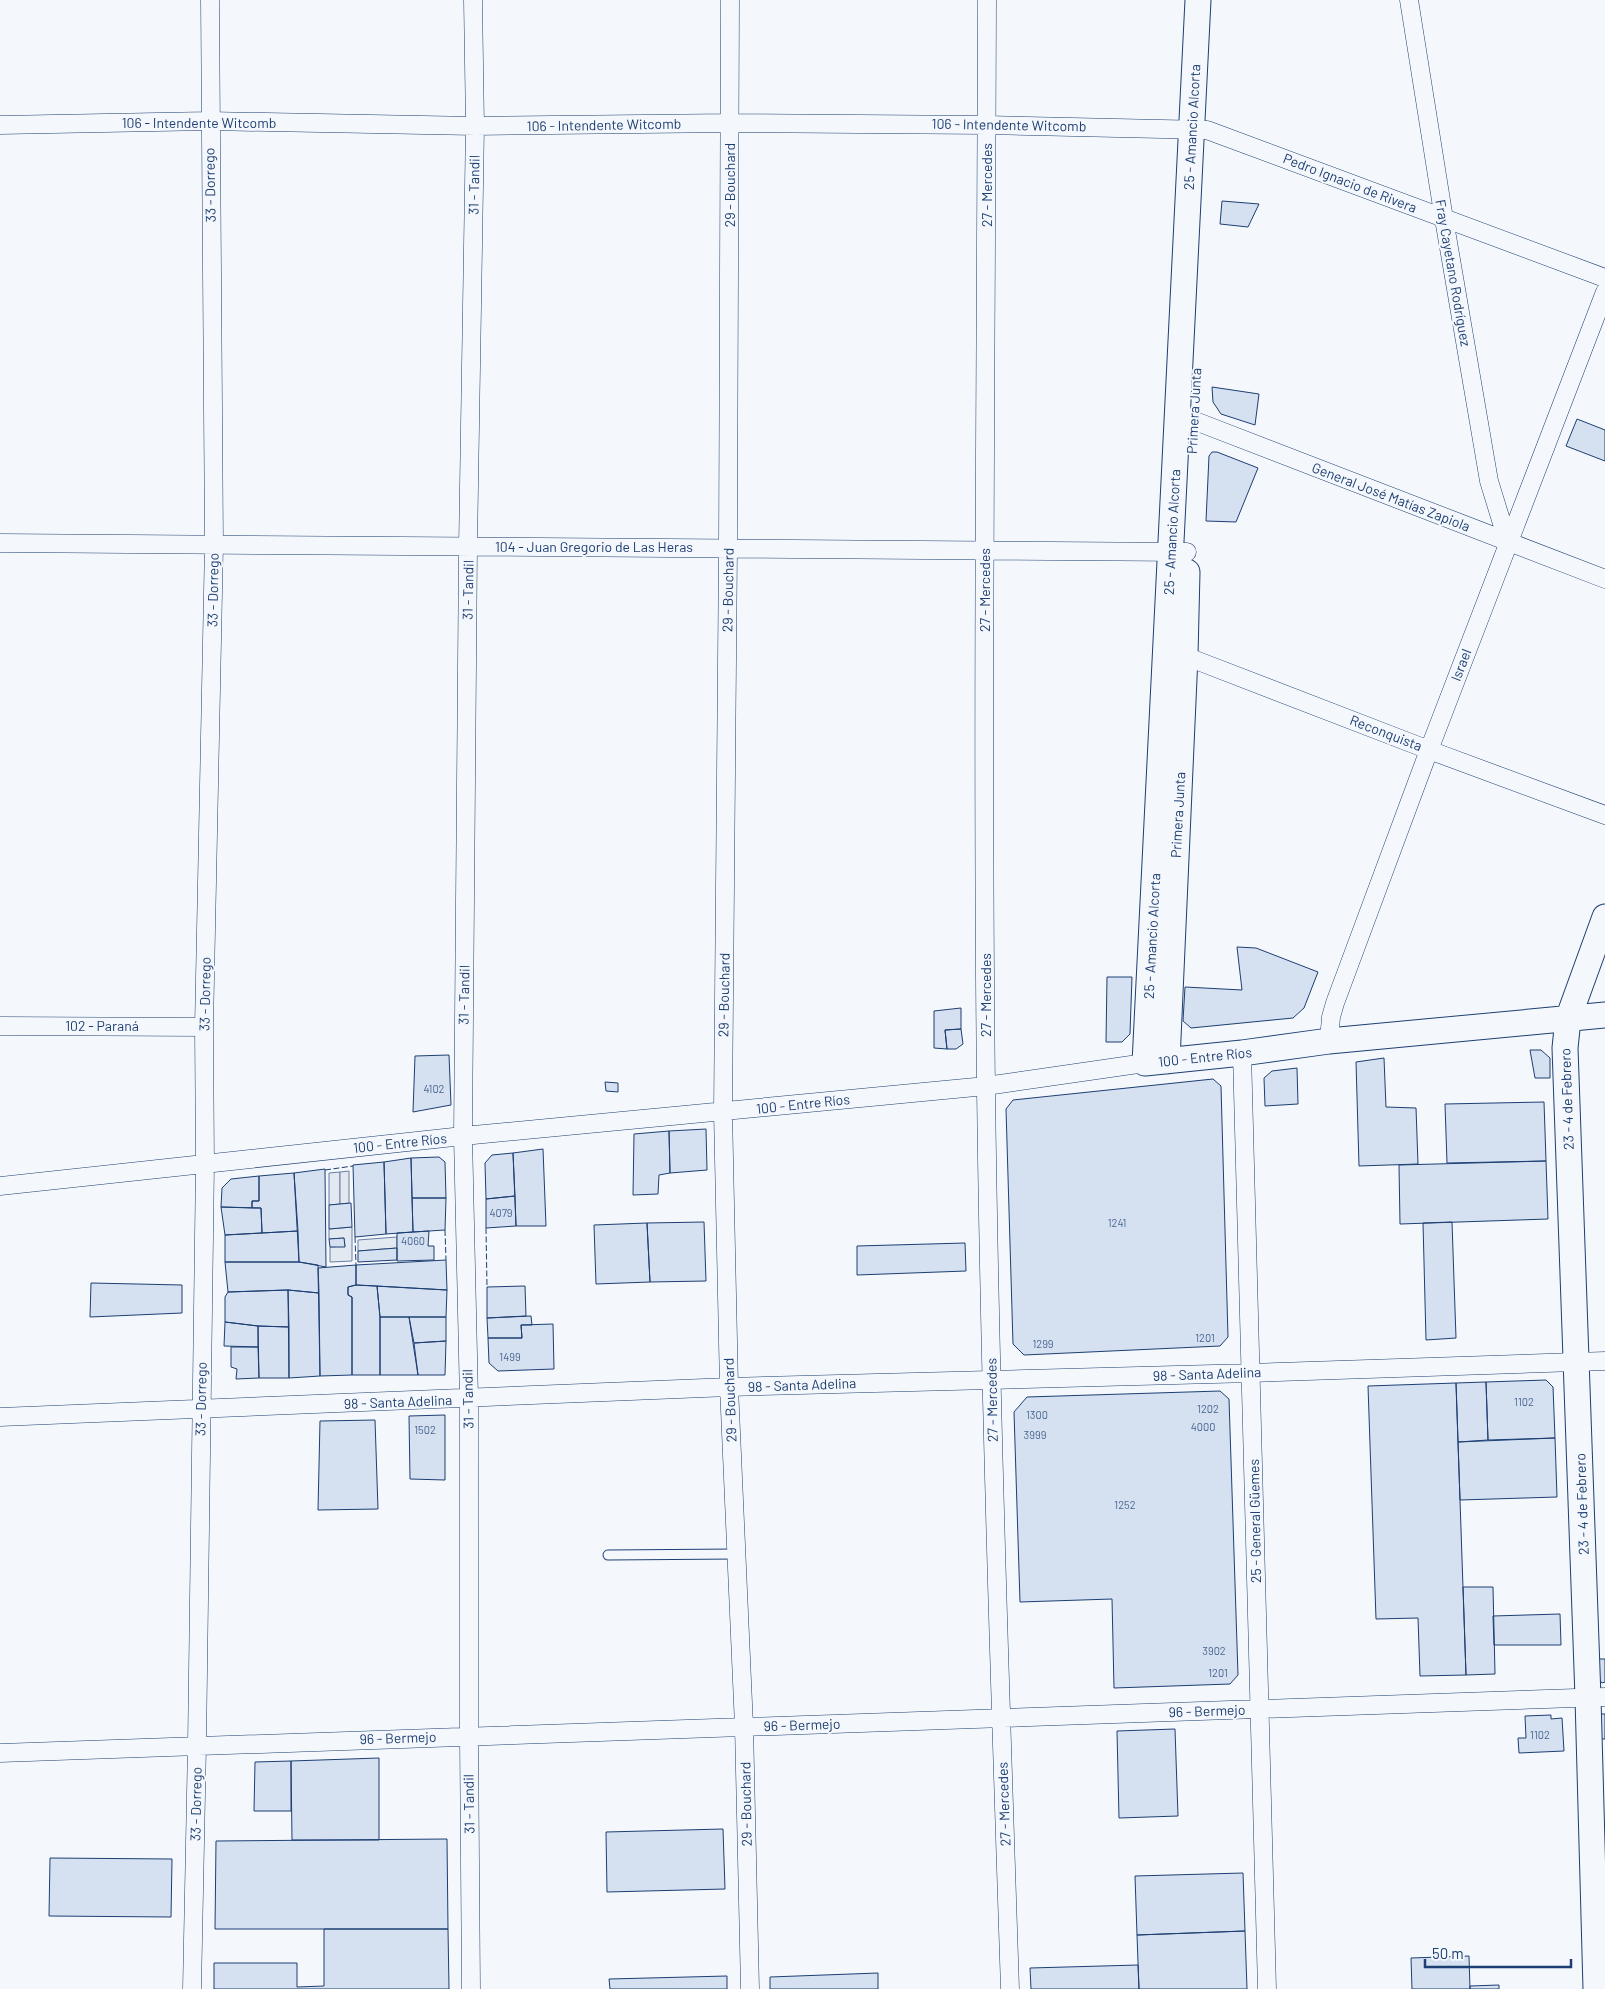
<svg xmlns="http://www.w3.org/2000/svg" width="1605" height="1989" font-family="Barlow,sans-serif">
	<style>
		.green { fill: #e3e9f0; stroke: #687fa3 }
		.parking { fill: #e3e8f0; stroke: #687fa3 }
		.building { fill: #d5e0f0; stroke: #1d3f73 }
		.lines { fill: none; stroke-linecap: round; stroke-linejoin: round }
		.lane-casing { stroke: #1d3f73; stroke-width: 11 }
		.street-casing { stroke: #1d3f73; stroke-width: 19 }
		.secondary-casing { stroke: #1d3f73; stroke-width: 27 }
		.lane { stroke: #f4f7fb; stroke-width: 9 }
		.street { stroke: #f4f7fb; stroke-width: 18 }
		.secondary { stroke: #f4f7fb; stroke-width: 25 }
		.fence { stroke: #1d3f73; stroke-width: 1; stroke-dasharray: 6 2.5; stroke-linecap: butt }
		.labels { text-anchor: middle; stroke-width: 4; stroke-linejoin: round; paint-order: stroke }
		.number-label { font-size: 11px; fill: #4b6792 }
		.street-label { font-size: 14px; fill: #1d3f73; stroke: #f4f7fb }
	</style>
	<rect width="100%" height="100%" fill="#f4f7fb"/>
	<!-- green -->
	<path class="green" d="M340,1172V1204L329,1205V1173Z
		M352,1227V1261L330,1262V1247L345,1246L344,1238L329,1239V1229Z
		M397,1237V1248L358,1251V1240Z"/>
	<!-- parking -->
	<path class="parking" d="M349,1171V1203L340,1204V1172Z"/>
	<!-- building -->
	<path class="building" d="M1222,201L1259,204L1248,227L1220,224Z
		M1212,387L1259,394L1255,425L1221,414L1213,402Z
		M1577,419L1605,430V461L1566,446Z
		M1212,452H1217L1258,468L1236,522L1206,521L1209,456Z
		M1237,947L1256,948L1318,972L1304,1008L1293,1018L1191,1028L1183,1021L1185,987L1242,990Z
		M1107,977H1132L1130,1034L1122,1042H1106Z
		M961,1008V1029L945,1030L947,1049L934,1048V1011Z
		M961,1029L963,1044L956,1049H947L945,1030Z
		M1530,1050H1541L1550,1058V1078H1535Z
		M449,1055L451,1105L413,1112L415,1056Z
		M1384,1058L1386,1107L1416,1108L1418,1164L1359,1166L1356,1062Z
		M1297,1068L1298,1104L1265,1106L1264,1078L1272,1071Z
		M1213,1079L1221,1086L1228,1337L1220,1346L1024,1355L1013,1344L1006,1109L1013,1100Z
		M605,1082L618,1083V1092L606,1091Z
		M1544,1102L1546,1161L1447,1163L1445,1104Z
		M706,1129L707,1170L670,1173L669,1131Z
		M669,1131L670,1173L659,1175L658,1194L633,1195L634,1134Z
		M543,1149L546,1226H516L513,1153Z
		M513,1153L515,1196L486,1199L485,1163L492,1155Z
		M439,1157L445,1162L446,1198H412L411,1158Z
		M411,1158L413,1232L386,1234L384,1162Z
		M1546,1161L1548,1219L1400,1224L1399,1165Z
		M384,1162L386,1234L355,1237L353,1165Z
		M325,1169V1170L326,1267L299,1262L294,1173Z
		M294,1173L298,1231L262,1233L261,1208H252V1201H259V1176Z
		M259,1176V1201H252V1208L221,1207L222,1188L231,1179Z
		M515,1196L516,1226L486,1228V1199Z
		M412,1198H446L445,1230L413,1232Z
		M351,1203L352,1227L329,1229V1205Z
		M221,1207L261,1208L262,1233L225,1235Z
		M704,1222L706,1281L650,1282L647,1223Z
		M1452,1222L1456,1338L1426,1340L1423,1223Z
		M647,1223L650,1282L596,1284L594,1225Z
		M298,1231L299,1262H225V1235Z
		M429,1231L428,1246H434V1260L397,1261V1233Z
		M344,1238L345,1247H330L329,1239Z
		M965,1243L966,1271L857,1275V1246Z
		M397,1248V1260L358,1262V1251Z
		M446,1260L447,1290L356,1285V1265Z
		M225,1262H299L318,1265L319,1293L288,1290L228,1292Z
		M356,1265V1285L348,1287V1295L352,1297V1375L320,1376L318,1268Z
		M91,1283L182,1285V1313L90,1317Z
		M356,1285L377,1286L380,1317V1375H352V1297L348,1295V1287Z
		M377,1286L447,1290L446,1317H380Z
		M525,1286L526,1316L487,1318V1287Z
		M288,1290L319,1293L320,1376L289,1378Z
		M288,1290L289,1327L258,1326L225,1322V1297L228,1292Z
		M531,1316L532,1325H521L522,1338H488L487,1318Z
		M380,1317H409L418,1375H380Z
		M409,1317H446V1341L414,1343Z
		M225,1322L258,1326V1347L224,1346Z
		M553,1324L554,1369L498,1371L489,1363L488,1338H522L521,1325Z
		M258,1326L289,1327V1378H259Z
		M446,1341L445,1375H418L414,1343Z
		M231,1347H258L259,1378L236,1379L237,1369L231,1367Z
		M1546,1380L1553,1387L1555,1438L1488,1440L1486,1382Z
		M1486,1382L1488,1440L1458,1442L1456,1383Z
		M1456,1383L1466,1675L1420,1676L1418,1618L1376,1619L1368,1386Z
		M1220,1391L1229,1399L1238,1675L1230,1684L1114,1688L1112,1599L1020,1602L1014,1412L1027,1397Z
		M445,1415V1480L410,1479L409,1416Z
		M375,1420L378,1509L318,1510L320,1421Z
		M1555,1438L1557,1497L1460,1500L1458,1442Z
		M1463,1587H1493L1495,1674L1466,1675Z
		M1560,1614L1561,1645H1494L1493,1616Z
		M1597,1659H1605V1682L1602,1683L1597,1677Z
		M1600,1714H1605V1739H1600Z
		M1551,1715V1719L1562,1718L1564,1751L1519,1753L1518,1738H1526L1525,1716Z
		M1175,1729L1178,1816L1119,1818L1117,1731Z
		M379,1758V1840H292L291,1761Z
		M291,1761V1811H254L255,1762Z
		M723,1829L725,1889L607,1892L606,1832Z
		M447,1839L448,1929H215L216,1841Z
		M50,1858L172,1859L171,1917L49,1916Z
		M1243,1873L1245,1931L1137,1935L1135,1876Z
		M324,1929H448L449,1989H214V1963H297V1987L324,1986Z
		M1245,1931L1247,1989H1139L1137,1935Z
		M1469,1956L1470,1989H1412L1411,1958Z
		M1138,1965L1139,1989H1031L1030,1968Z
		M878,1973V1989H770V1977Z
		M727,1976V1989H610L609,1979Z
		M1499,1985V1989H1470V1986Z"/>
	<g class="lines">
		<defs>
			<path id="lane" d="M608,1555L736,1554"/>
			<path id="street" d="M730,0L728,548L723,1112L729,1387L744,1726L750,1989
				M987,0C986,363 982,726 986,1090C990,1390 1000,1689 1010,1989
				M1409,0L1444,219L1489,481L1508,543
				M0,125L209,121L475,126L730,123L987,125L1207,130L1605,278
				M1177,414L1605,579
				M0,543L1187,552
				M1175,654L1185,656L1429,750L1605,815
				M0,1026L204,1027
				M1329,1041L1331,1017L1335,1003L1429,750L1605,292
				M1242,1053L1267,1989
				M0,1186L463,1136L986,1086L1145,1063
				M0,1417L729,1387L1251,1373L1605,1361
				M0,1753L1605,1697
				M192,1989L197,1745L205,1164L204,1027L214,544L210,0
				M471,1989L469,1736V1399L463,1136L468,547L475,126L473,0"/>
			<path id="secondary" d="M1198,0L1145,1063L1242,1053L1329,1041L1605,1015
				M1167,1061L1185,656L1187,572
				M1596,1989L1588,1698L1565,1048L1568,1019L1605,917"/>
		</defs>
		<!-- lane casing -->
		<use href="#lane" class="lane-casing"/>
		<!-- street casing -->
		<use href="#street" class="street-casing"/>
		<!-- secondary casing -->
		<use href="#secondary" class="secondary-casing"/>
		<!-- lane -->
		<use href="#lane" class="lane"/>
		<!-- street -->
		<use href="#street" class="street"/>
		<!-- secondary -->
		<use href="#secondary" class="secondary"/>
		<!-- fence -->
		<path class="fence" d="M325,1170L353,1166
			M486,1228L487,1287
			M445,1230L446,1260
			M355,1237L356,1265"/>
	</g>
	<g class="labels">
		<!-- number labels -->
		<g class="number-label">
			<text x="434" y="1093">4102</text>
			<text x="501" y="1217">4079</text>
			<text x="1117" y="1227">1241</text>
			<text x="413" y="1245">4060</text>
			<text x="1205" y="1342">1201</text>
			<text x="1043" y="1348">1299</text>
			<text x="510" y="1361">1499</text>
			<text x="1524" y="1406">1102</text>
			<text x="1208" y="1413">1202</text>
			<text x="1037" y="1419">1300</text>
			<text x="1203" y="1431">4000</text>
			<text x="425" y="1434">1502</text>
			<text x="1035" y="1439">3999</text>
			<text x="1125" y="1509">1252</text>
			<text x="1214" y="1655">3902</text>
			<text x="1218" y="1677">1201</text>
			<text x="1540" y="1739">1102</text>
		</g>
		<!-- street labels -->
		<g class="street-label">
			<text x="199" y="128">106 - Intendente Witcomb</text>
			<text transform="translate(604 125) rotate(-1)" y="5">106 - Intendente Witcomb</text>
			<text transform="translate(1009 125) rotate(1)" y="5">106 - Intendente Witcomb</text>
			<text transform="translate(1192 127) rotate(-87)" y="5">25 - Amancio Alcorta</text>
			<text transform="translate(1350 183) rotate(21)" y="5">Pedro Ignacio de Rivera</text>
			<text transform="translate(210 185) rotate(-91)" y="5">33 - Dorrego</text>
			<text transform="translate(474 185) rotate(-89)" y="5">31 - Tandil</text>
			<text transform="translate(730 185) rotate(-90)" y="5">29 - Bouchard</text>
			<text transform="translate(987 185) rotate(-90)" y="5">27 - Mercedes</text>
			<text transform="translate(1453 273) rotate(80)" y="5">Fray Cayetano Rodríguez</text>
			<text transform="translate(1194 411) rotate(-87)" y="5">Primera Junta</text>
			<text transform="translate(1391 497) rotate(21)" y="5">General José Matías Zapiola</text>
			<text transform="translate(1172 532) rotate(-87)" y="5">25 - Amancio Alcorta</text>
			<text x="594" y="552">104 - Juan Gregorio de Las Heras</text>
			<text transform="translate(213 590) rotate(-89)" y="5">33 - Dorrego</text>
			<text transform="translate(468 590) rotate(-89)" y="5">31 - Tandil</text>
			<text transform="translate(728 590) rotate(-89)" y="5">29 - Bouchard</text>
			<text transform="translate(985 590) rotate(-90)" y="5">27 - Mercedes</text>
			<text transform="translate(1461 665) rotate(-69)" y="5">Israel</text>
			<text transform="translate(1386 733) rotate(21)" y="5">Reconquista</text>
			<text transform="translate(1178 815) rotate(-87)" y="5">Primera Junta</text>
			<text transform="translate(1152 936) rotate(-87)" y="5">25 - Amancio Alcorta</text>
			<text transform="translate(205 994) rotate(-89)" y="5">33 - Dorrego</text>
			<text transform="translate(464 995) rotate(-89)" y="5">31 - Tandil</text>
			<text transform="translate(724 995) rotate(-89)" y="5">29 - Bouchard</text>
			<text transform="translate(986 995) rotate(-90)" y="5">27 - Mercedes</text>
			<text x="102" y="1031">102 - Paraná</text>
			<text transform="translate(1205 1057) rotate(-6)" y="5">100 - Entre Ríos</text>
			<text transform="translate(1567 1099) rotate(-92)" y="5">23 - 4 de Febrero</text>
			<text transform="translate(803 1104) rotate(-6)" y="5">100 - Entre Ríos</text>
			<text transform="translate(400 1143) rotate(-6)" y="5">100 - Entre Ríos</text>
			<text transform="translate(1207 1374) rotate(-2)" y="5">98 - Santa Adelina</text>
			<text transform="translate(802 1385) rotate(-2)" y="5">98 - Santa Adelina</text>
			<text transform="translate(201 1399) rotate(-89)" y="5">33 - Dorrego</text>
			<text transform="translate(468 1399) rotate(-91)" y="5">31 - Tandil</text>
			<text transform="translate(730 1400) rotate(-92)" y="5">29 - Bouchard</text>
			<text transform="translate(992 1400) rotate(-91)" y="5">27 - Mercedes</text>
			<text transform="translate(398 1402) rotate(-2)" y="5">98 - Santa Adelina</text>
			<text transform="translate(1582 1504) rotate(-92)" y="5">23 - 4 de Febrero</text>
			<text transform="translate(1255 1521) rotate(-91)" y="5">25 - General Güemes</text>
			<text transform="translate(1207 1711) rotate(-2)" y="5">96 - Bermejo</text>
			<text transform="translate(802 1725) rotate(-2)" y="5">96 - Bermejo</text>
			<text transform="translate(398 1738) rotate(-2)" y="5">96 - Bermejo</text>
			<text transform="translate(196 1804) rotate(-89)" y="5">33 - Dorrego</text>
			<text transform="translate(469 1804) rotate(-91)" y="5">31 - Tandil</text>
			<text transform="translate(746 1804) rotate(-91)" y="5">29 - Bouchard</text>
			<text transform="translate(1004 1804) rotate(-92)" y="5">27 - Mercedes</text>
		</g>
	</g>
	<!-- scale -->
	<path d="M1425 1959v8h146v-8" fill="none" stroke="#1d3f73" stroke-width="2.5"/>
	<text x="1432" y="1959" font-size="15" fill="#1d3f73" stroke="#f4f7fb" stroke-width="4" paint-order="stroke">50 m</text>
</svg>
